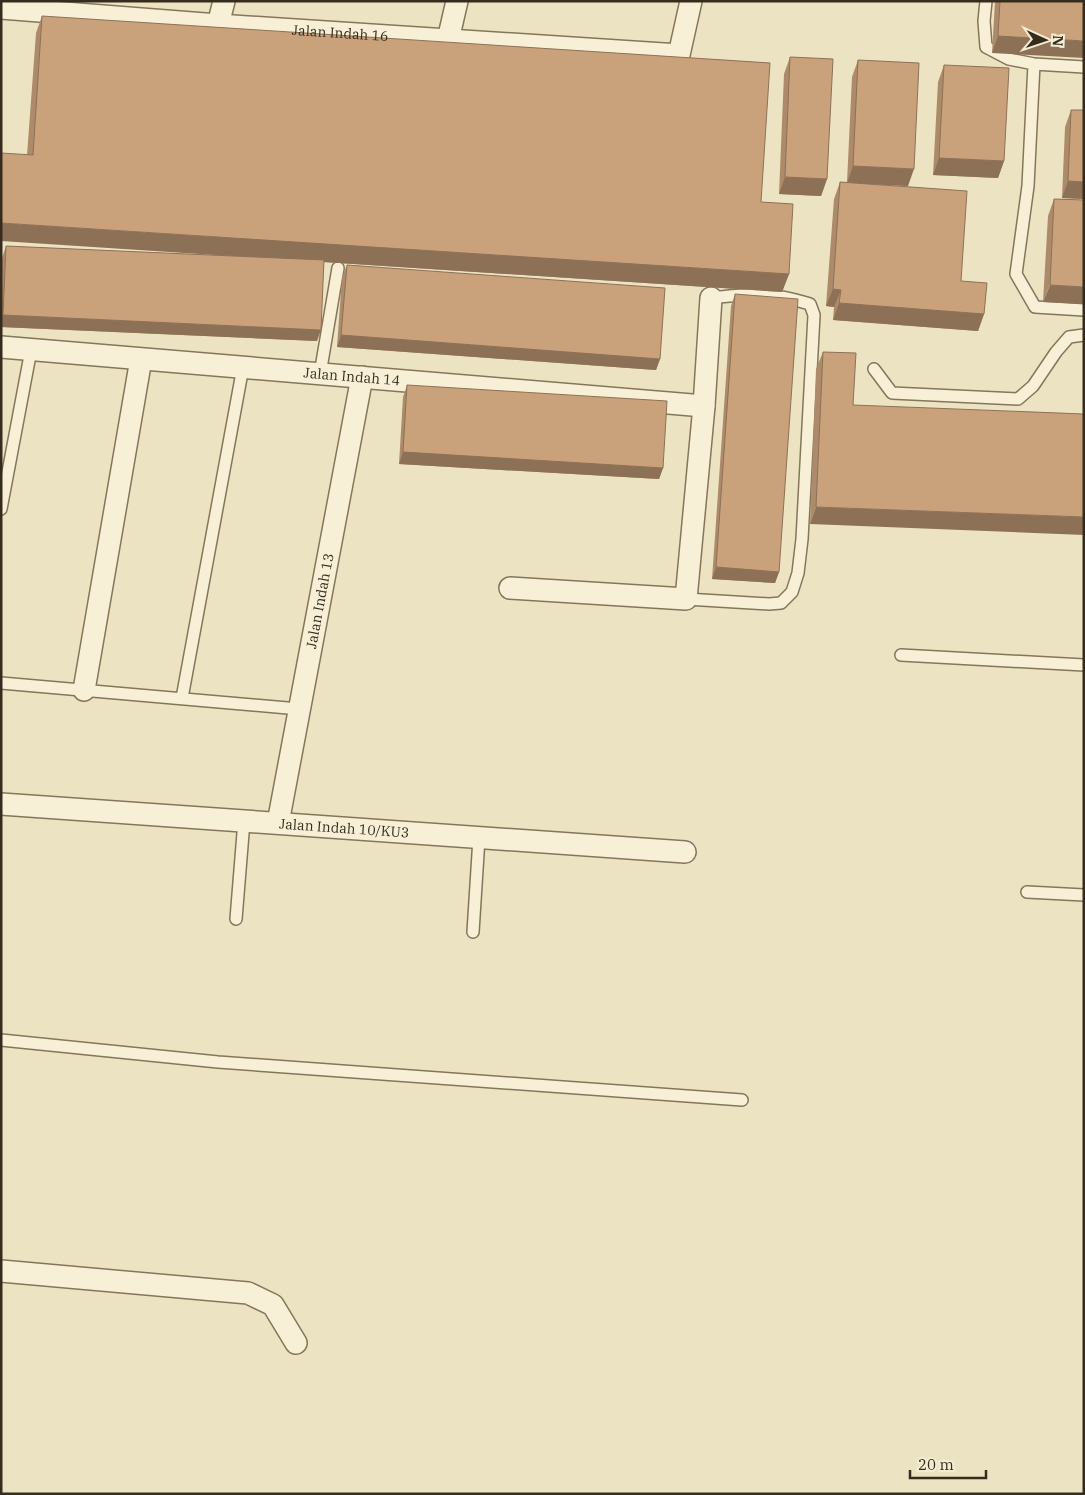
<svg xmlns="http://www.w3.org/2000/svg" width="1085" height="1495" font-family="'IBM Plex Serif',serif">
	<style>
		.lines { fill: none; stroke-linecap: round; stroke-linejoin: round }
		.lane-casing { stroke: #85755b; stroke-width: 14 }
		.street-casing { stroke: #85755b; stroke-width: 24 }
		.lane { stroke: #f7f0d6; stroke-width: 11 }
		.street { stroke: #f7f0d6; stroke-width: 21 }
		.wall { fill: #ad8b6a }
		.shaded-wall { fill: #8d7156 }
		.building { fill: #c9a27b; stroke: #8d7156 }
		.labels { text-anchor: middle; stroke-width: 4; stroke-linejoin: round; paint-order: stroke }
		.street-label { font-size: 14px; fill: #362c1e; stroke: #f4edd2 }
	</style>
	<rect width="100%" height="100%" fill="#ece3c3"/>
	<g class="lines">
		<defs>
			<path id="lane" d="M986,1L984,21L986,47L1009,59L1034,64L1084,67
				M1034,64L1028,186L1016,274L1035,307L1084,310
				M874,369L892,393L1018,399L1033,386L1056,352L1069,337L1084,335
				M320,374L338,268
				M1,509L31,350
				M686,599L769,604L781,603L792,592L798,573L802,539L814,315L810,304C796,300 782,296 767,295C749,293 729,296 711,298
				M901,655L1084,665
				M1,683L299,709
				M182,698L243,367
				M1027,892L1084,895
				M236,919L244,821
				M473,932L479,838
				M1,1040L218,1062L742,1100"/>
			<g id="street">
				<path id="s1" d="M1,8L218,25L679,55L691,1"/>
				<path d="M218,25L224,1"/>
				<path d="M448,40L457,1"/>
				<path id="s2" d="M1,347L704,406"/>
				<path d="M510,588L686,599L704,406L711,298"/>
				<path d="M84,690L141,359"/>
				<path id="s3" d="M1,804L685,852"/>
				<path id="s4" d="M278,823L362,377"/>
				<path d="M1,1271L248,1293L273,1305L296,1343"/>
			</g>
		</defs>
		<!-- lane casing -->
		<use href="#lane" class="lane-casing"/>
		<!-- street casing -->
		<use href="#street" class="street-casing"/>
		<!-- lane -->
		<use href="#lane" class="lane"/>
		<!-- street -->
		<use href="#street" class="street"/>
	</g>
	<!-- wall -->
	<path class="wall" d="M995,1H1084L992,53Z
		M42,16L761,202L789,274L782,292L324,262L317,341L1,327L2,258L6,246L254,257L27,155L36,33Z
		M790,57L827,179L821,196L779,194L784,74Z
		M858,60L908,186L869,184L961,281L984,314L978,331L833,320L834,307L826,306L834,199L840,182H847L852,77Z
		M944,65L1004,161L998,178L933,175L938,82Z
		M1071,110L1084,199L1062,198L1065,127Z
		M1054,199L1084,200L1043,302L1048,216Z
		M347,265L660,359L656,370L337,347L342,277Z
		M735,294L779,572L775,583L712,579L731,306Z
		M823,352L853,405L810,524L816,369Z
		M407,385L663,468L659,479L399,464L403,397Z"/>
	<!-- shaded-wall -->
	<path class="shaded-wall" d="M998,36L1084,41V58L992,53Z
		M939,158L1004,161L998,178L933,175Z
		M853,166L914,169L908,186L847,183Z
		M785,177L827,179L821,196L779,194Z
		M1068,181L1084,182V199L1062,198Z
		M1,223L789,274L782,292L1,241Z
		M1050,285L1084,287V304L1043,302Z
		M833,289L841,290L834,307L826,306Z
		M839,303L984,314L978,331L833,320Z
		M3,315L321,330L317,341L1,327V319Z
		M341,335L660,359L656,370L337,347Z
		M403,452L663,468L659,479L399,464Z
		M816,507L1084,517V535L810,524Z
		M716,567L779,572L775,583L712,579Z"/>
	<!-- building -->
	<path class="building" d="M1000,1H1084V41L998,36Z
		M42,16L770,63L761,202L793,204L789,274L1,223V153L33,155Z
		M790,57L833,59L827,179L785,177Z
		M858,60L919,63L914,169L853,166Z
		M944,65L1009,68L1004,161L939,158Z
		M1071,110H1084V182L1068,181Z
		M840,182L967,191L961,281L987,283L984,314L839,303L841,290L833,289Z
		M1054,199L1084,200V287L1050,285Z
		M6,246L324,260L321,330L3,315Z
		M347,265L665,288L660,359L341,335Z
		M735,294L798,299L779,572L716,567Z
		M823,352L856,353L853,405L1084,414V517L816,507Z
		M407,385L667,401L663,468L403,452Z"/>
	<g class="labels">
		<!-- street labels -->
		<g class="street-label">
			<text dy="5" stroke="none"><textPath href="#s1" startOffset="340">Jalan Indah 16</textPath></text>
			<text dy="5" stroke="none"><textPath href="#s2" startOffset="352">Jalan Indah 14</textPath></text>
			<text dy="5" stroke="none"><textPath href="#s4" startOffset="226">Jalan Indah 13</textPath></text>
			<text dy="5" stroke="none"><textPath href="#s3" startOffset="344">Jalan Indah 10/KU3</textPath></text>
		</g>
	</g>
	<!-- border -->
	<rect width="1085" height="1495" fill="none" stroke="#362c1e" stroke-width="5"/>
	<!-- north arrow -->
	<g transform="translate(1045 40) rotate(93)" stroke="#f4edd2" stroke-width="4" paint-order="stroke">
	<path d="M0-4L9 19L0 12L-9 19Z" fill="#362c1e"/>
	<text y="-8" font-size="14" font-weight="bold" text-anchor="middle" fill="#362c1e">N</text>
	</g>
	<!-- scale -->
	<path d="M910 1470v8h76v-8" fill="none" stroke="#362c1e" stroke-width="2.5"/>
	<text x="918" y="1470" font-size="15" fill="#362c1e" stroke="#f4edd2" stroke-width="4" paint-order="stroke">20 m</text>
</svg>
